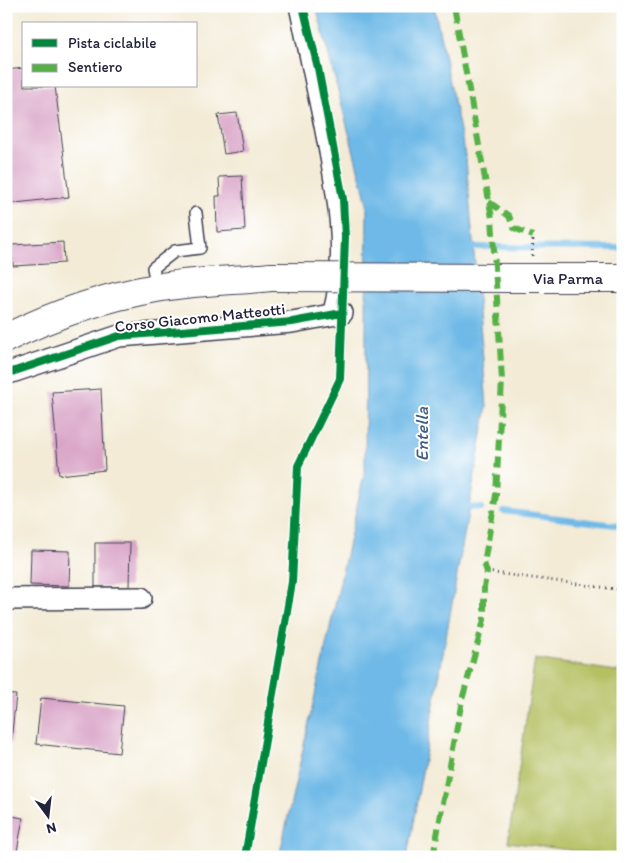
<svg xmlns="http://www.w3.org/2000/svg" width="629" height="863" font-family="Itim,sans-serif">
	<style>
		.green { fill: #b4c062; stroke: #6b714e }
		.water { fill: #6eb9e7; stroke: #486e91 }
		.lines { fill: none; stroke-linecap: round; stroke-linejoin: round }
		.stream { stroke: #6eb9e7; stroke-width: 6 }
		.building { fill: #d9a4c7 }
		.lane-casing { stroke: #414052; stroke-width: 14 }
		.street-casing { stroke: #414052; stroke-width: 24 }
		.secondary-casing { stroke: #414052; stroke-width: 30 }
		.path { stroke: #414052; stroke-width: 3; stroke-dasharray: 1 4; stroke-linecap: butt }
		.lane { stroke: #fff; stroke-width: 11 }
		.street { stroke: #fff; stroke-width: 21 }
		.secondary { stroke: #fff; stroke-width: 28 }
		.secondary-bridge-casing { stroke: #414052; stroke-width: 30; stroke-linecap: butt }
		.secondary-bridge { stroke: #fff; stroke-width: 28 }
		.quiet { stroke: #55b146; stroke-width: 6; stroke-dasharray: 12 6; stroke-linecap: butt }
		.cycleway-casing { stroke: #fff; stroke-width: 11 }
		.cycleway { stroke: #00873e; stroke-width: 8 }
		.labels { text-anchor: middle; stroke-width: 4; stroke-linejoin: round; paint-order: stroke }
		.street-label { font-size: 16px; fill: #22223b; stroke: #fff }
		.water-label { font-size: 18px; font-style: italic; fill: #405e80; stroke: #fff }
	</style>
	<rect width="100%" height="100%" fill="#fff"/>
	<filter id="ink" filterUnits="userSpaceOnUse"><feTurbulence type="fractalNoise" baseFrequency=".02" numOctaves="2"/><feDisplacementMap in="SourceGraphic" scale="10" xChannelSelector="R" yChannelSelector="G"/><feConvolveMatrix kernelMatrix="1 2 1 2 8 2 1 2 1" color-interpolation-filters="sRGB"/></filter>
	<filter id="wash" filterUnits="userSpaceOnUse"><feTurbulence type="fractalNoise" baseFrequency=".0096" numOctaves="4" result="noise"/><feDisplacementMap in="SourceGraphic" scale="20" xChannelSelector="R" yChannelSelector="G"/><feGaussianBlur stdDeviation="1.12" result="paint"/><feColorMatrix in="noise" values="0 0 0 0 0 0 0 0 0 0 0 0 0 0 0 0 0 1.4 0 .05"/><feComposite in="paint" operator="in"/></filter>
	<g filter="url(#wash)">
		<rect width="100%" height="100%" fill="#f3ebd6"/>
		<!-- green -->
		<path class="green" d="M535,659L623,672V857L508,842Z"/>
		<!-- water -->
		<path class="water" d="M316,6H434L466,159L487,406L407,857H279L365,470L367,203Z"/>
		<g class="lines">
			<!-- stream -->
			<path class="stream" d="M467,247L623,248
				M462,506L481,508
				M503,511L623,526"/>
		</g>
		<g id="blocks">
			<!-- building -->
			<path class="building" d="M24,68V86H55L69,197L6,204V70Z
				M237,113L243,151L224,154L218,115Z
				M242,176L245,230L217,232L216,196H220L219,177Z
				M63,242L64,263L13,266L12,245Z
				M101,389L105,470L59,475L52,392Z
				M95,543H130L129,587H95Z
				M31,550L70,551L69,586L30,585Z
				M6,694L16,695L11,742L6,741Z
				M41,698L124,706L119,753L36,744Z
				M6,815L23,818L16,857H6Z"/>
		</g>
	</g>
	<g filter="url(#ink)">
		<use href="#blocks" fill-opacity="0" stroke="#414052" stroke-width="1"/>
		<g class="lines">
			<defs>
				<path id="lane" d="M295,6C303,46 312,86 320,126C332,188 346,253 328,315
					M157,288L153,268L175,251L200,248L196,213"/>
				<path id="street" d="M6,374L119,336L292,322L342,313
					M6,599L141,598"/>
				<g id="secondary">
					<path id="s1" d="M513,278H623"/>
					<path d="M6,338C53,315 105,297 156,288C193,281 233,281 271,277"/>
				</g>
			</defs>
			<!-- lane casing -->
			<use href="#lane" class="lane-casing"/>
			<!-- street casing -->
			<use href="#street" class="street-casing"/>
			<!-- secondary casing -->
			<use href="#secondary" class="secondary-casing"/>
			<!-- path -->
			<path class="path" d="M532,256L533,236
				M487,572L623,590"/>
			<!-- lane -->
			<use href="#lane" class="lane"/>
			<!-- street -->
			<use href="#street" class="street"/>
			<!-- secondary -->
			<use href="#secondary" class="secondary"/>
			<defs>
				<path id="secondary-bridge" d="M271,277L513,278"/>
			</defs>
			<!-- secondary-bridge casing -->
			<use href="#secondary-bridge" class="secondary-bridge-casing"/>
			<!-- secondary-bridge -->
			<use href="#secondary-bridge" class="secondary-bridge"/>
			<!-- quiet -->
			<path class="quiet" d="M489,202L509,216L514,228L533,236
				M433,857L462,700L484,620V587L487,572L484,563L496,495L502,380L492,218L454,6"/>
			<defs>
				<path id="cycleway" d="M6,374L119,336L292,322L342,313
					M245,857L292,582L298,466L340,379L345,237L343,199L318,68L303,6"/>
			</defs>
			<!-- cycleway casing -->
			<use href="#cycleway" class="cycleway-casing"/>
			<!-- cycleway -->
			<use href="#cycleway" class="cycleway"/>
		</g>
	</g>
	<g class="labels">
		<!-- street labels -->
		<g class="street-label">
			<text dy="6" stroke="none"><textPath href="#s1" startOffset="55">Via Parma</textPath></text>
			<text transform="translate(200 317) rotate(-6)" y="6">Corso Giacomo Matteotti</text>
		</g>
		<!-- water labels -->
		<g class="water-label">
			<text transform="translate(422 434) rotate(-90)" y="6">Entella</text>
		</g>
	</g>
	<!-- margin -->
	<rect width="629" height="863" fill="none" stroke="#fff" stroke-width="25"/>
	<!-- legend -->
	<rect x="22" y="22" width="175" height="65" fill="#ffffff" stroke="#a7a7b1"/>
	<rect x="32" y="39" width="25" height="8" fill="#00873e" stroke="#a7a7b1"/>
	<text x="68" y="48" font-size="15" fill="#22223b">Pista ciclabile</text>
	<rect x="32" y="64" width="25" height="8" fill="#55b146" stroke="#a7a7b1"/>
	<text x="68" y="72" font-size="15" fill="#22223b">Sentiero</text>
	<!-- north arrow -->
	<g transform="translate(48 816) rotate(165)" stroke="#ffffff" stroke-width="4" paint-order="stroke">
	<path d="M0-4L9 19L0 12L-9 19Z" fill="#22223b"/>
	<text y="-8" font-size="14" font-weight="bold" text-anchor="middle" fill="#22223b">N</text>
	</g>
</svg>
